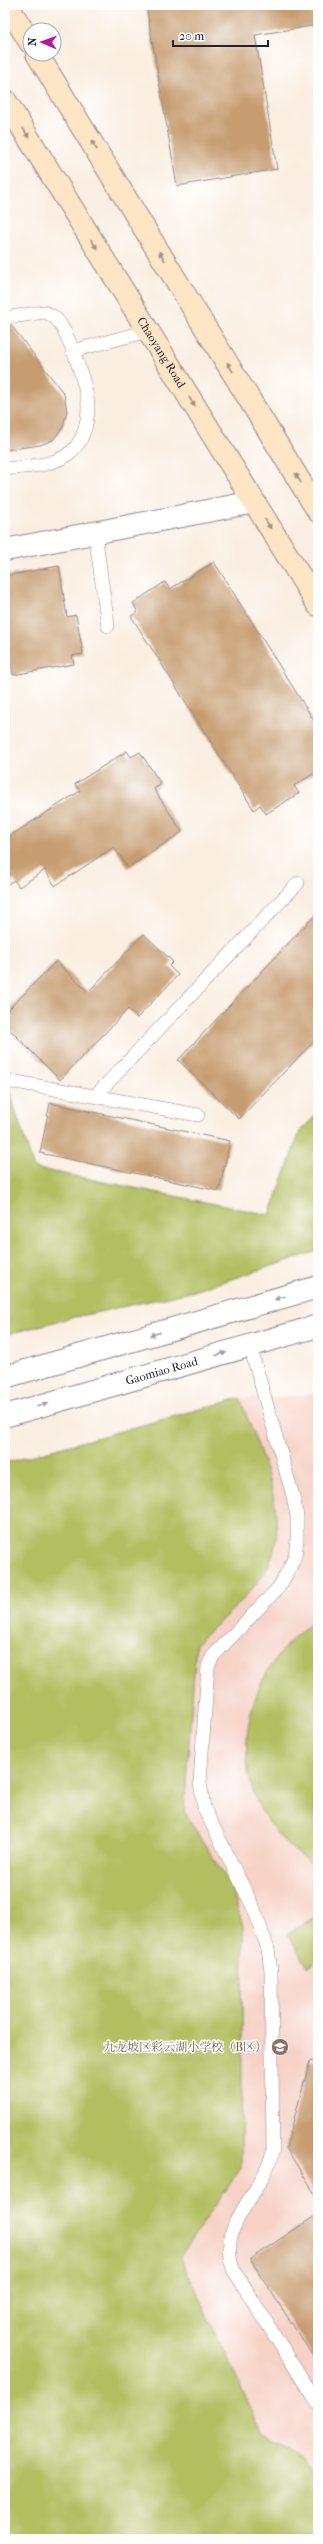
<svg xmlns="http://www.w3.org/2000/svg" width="323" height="2544" font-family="'IM FELL French Canon','Noto Serif SC',serif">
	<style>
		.built { fill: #f6d1c5 }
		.green { fill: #b2be60; stroke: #6a704e }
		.building { fill: #c69d71 }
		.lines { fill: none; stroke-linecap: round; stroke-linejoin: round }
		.service-casing { stroke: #8e888e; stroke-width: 14 }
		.minor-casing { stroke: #8e888e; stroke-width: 24 }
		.tertiary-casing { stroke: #8e888e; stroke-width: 24 }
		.secondary-casing { stroke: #8e888e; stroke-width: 24 }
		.service { stroke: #fff; stroke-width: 13 }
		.minor { stroke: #fff; stroke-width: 22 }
		.tertiary { stroke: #fff; stroke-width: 22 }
		.secondary { stroke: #fde5c5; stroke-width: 22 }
		.oneway { fill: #9a8d87 }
		.oneway2 { fill: #9c9ca7 }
		.labels { text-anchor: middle; stroke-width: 3; stroke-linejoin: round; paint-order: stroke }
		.street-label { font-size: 12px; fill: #22223b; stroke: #fff }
		.education-label { font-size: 12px; fill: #785e54; stroke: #fff; text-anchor: end }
	</style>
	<rect width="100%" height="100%" fill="#fff"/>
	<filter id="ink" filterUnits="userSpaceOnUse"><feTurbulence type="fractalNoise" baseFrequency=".025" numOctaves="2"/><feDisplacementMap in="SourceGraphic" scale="8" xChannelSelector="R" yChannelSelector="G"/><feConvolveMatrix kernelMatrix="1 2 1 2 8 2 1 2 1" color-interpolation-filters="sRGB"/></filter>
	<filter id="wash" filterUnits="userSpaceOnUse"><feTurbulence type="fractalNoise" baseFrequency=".012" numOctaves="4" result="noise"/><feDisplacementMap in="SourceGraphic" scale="16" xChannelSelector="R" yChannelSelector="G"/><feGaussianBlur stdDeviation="0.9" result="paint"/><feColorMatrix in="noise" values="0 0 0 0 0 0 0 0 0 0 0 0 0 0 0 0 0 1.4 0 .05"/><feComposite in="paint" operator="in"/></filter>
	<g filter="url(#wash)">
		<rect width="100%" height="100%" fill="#faeee0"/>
		<!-- built -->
		<path class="built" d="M318,1392V2487L301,2456L263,2435L180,2257L241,2168L243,1927L231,1886L184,1812L196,1644L244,1598L264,1572L274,1551L278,1524L273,1495L240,1398L304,1396Z"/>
		<!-- green -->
		<path class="green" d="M9,1090L34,1168L270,1215L300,1131L318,1113V1251L191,1292L62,1320L5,1335V1091Z
			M240,1398C257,1448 297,1523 264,1573C246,1601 219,1621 196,1644L184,1812L231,1886L243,1927L241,2168L180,2257L263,2435L301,2456L318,2487V2539H5V1463Z
			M318,1619V1868C292,1851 270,1831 257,1802C230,1736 258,1656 318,1619Z
			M318,1915V1961L308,1967L287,1934Z"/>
		<g id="blocks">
			<!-- building -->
			<path class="building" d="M146,5H318V25L255,35L277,169L177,186Z
				M11,325L64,394L67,411L63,427L53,440L40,445L5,450V326Z
				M214,562L318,727V771L294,786L299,793L266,814L260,805L254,810L131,616L138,612L133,603L165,582L170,589Z
				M59,566L67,617L76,615L83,654L72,656L74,664L13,675L12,667L5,668V576Z
				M127,751L131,757L140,752L161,784L154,789L182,832L128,868L114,847L55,886L45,870L19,887L14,880L5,886V839L80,791L75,784Z
				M318,912V1037L239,1119L178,1060Z
				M144,934L173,962L169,966L178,975L137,1018L128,1009L60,1080L5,1025V1013L56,961L88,992Z
				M50,1103L230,1141L219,1191L40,1153Z
				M310,2061L318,2062V2199L286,2148Z
				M318,2214V2364L250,2259Z"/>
		</g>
	</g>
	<g filter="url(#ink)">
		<use href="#blocks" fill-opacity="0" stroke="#8e888e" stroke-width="1"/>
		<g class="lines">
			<defs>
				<path id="service" d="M5,318L44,312C49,314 53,315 57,320C69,333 87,387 88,406C88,421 84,440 72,451C55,467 27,466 5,469
					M72,351L148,331
					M95,533L108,626
					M5,1083L16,1082L198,1115
					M96,1095L298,883
					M250,1346L293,1496L297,1516V1539L295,1556L288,1571L279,1587L213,1656L208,1666L200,1782L204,1808L254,1909L268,1949L271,1971L273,2150C264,2195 214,2224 234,2271L318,2404"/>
				<path id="minor" d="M5,550L254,502"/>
				<g id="tertiary">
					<path d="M5,1377L318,1287"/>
					<path id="s1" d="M5,1416L318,1326"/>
				</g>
				<g id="secondary">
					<path d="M7,5L30,42"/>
					<path d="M37,54L318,511"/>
					<path id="s2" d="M5,100L318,605"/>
				</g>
			</defs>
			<!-- service casing -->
			<use href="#service" class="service-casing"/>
			<!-- minor casing -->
			<use href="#minor" class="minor-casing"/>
			<!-- tertiary casing -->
			<use href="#tertiary" class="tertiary-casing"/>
			<!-- secondary casing -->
			<use href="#secondary" class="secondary-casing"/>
			<!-- service -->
			<use href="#service" class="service"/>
			<!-- minor -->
			<use href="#minor" class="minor"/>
			<!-- tertiary -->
			<use href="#tertiary" class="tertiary"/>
			<!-- secondary -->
			<use href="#secondary" class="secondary"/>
		</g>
		<!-- one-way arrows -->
		<defs><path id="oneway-solid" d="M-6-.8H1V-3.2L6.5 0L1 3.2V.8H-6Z"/></defs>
		<g class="oneway">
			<use href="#oneway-solid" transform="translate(26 133) rotate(58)"/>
			<use href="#oneway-solid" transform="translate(94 145) rotate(-122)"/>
			<use href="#oneway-solid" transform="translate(94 244) rotate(58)"/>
			<use href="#oneway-solid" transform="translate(162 256) rotate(-122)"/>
			<use href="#oneway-solid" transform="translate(230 367) rotate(-122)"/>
			<use href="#oneway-solid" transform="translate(192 402) rotate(58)"/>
			<use href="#oneway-solid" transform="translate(298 478) rotate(-122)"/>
			<use href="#oneway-solid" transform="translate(268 524) rotate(58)"/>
		</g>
		<g class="oneway2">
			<use href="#oneway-solid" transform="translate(280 1298) rotate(164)"/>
			<use href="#oneway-solid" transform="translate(155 1334) rotate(164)"/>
			<use href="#oneway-solid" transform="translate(221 1354) rotate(-16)"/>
			<use href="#oneway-solid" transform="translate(42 1405) rotate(-16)"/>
		</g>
	</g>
	<!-- icons -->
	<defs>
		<symbol id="school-disc" viewBox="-11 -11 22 22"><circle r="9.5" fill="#8d6e63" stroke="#fff"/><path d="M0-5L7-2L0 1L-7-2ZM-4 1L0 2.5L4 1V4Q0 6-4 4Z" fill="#fff"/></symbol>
	</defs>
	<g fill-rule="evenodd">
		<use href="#school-disc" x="270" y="2037" width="20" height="20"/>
	</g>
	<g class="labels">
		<!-- street labels -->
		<g class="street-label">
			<text dy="4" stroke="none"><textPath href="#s2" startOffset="297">Chaoyang Road</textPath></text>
			<text dy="4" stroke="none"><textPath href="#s1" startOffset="163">Gaomiao Road</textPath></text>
		</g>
		<!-- education labels -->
		<g class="education-label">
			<text x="267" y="2051">九龙坡区彩云湖小学校（B区）</text>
		</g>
	</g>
	<!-- margin -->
	<rect width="323" height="2544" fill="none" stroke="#fff" stroke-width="20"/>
	<!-- north arrow -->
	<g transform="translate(42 42) rotate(272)"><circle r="19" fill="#ffffff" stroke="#a7a7b1"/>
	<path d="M0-3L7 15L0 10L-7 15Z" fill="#b5179e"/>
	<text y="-6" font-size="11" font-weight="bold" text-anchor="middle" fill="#22223b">N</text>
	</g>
	<!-- scale -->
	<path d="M173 40v6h95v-6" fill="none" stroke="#22223b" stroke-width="2"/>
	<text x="179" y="40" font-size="12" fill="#22223b" stroke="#ffffff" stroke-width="3" paint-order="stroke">20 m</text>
</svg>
